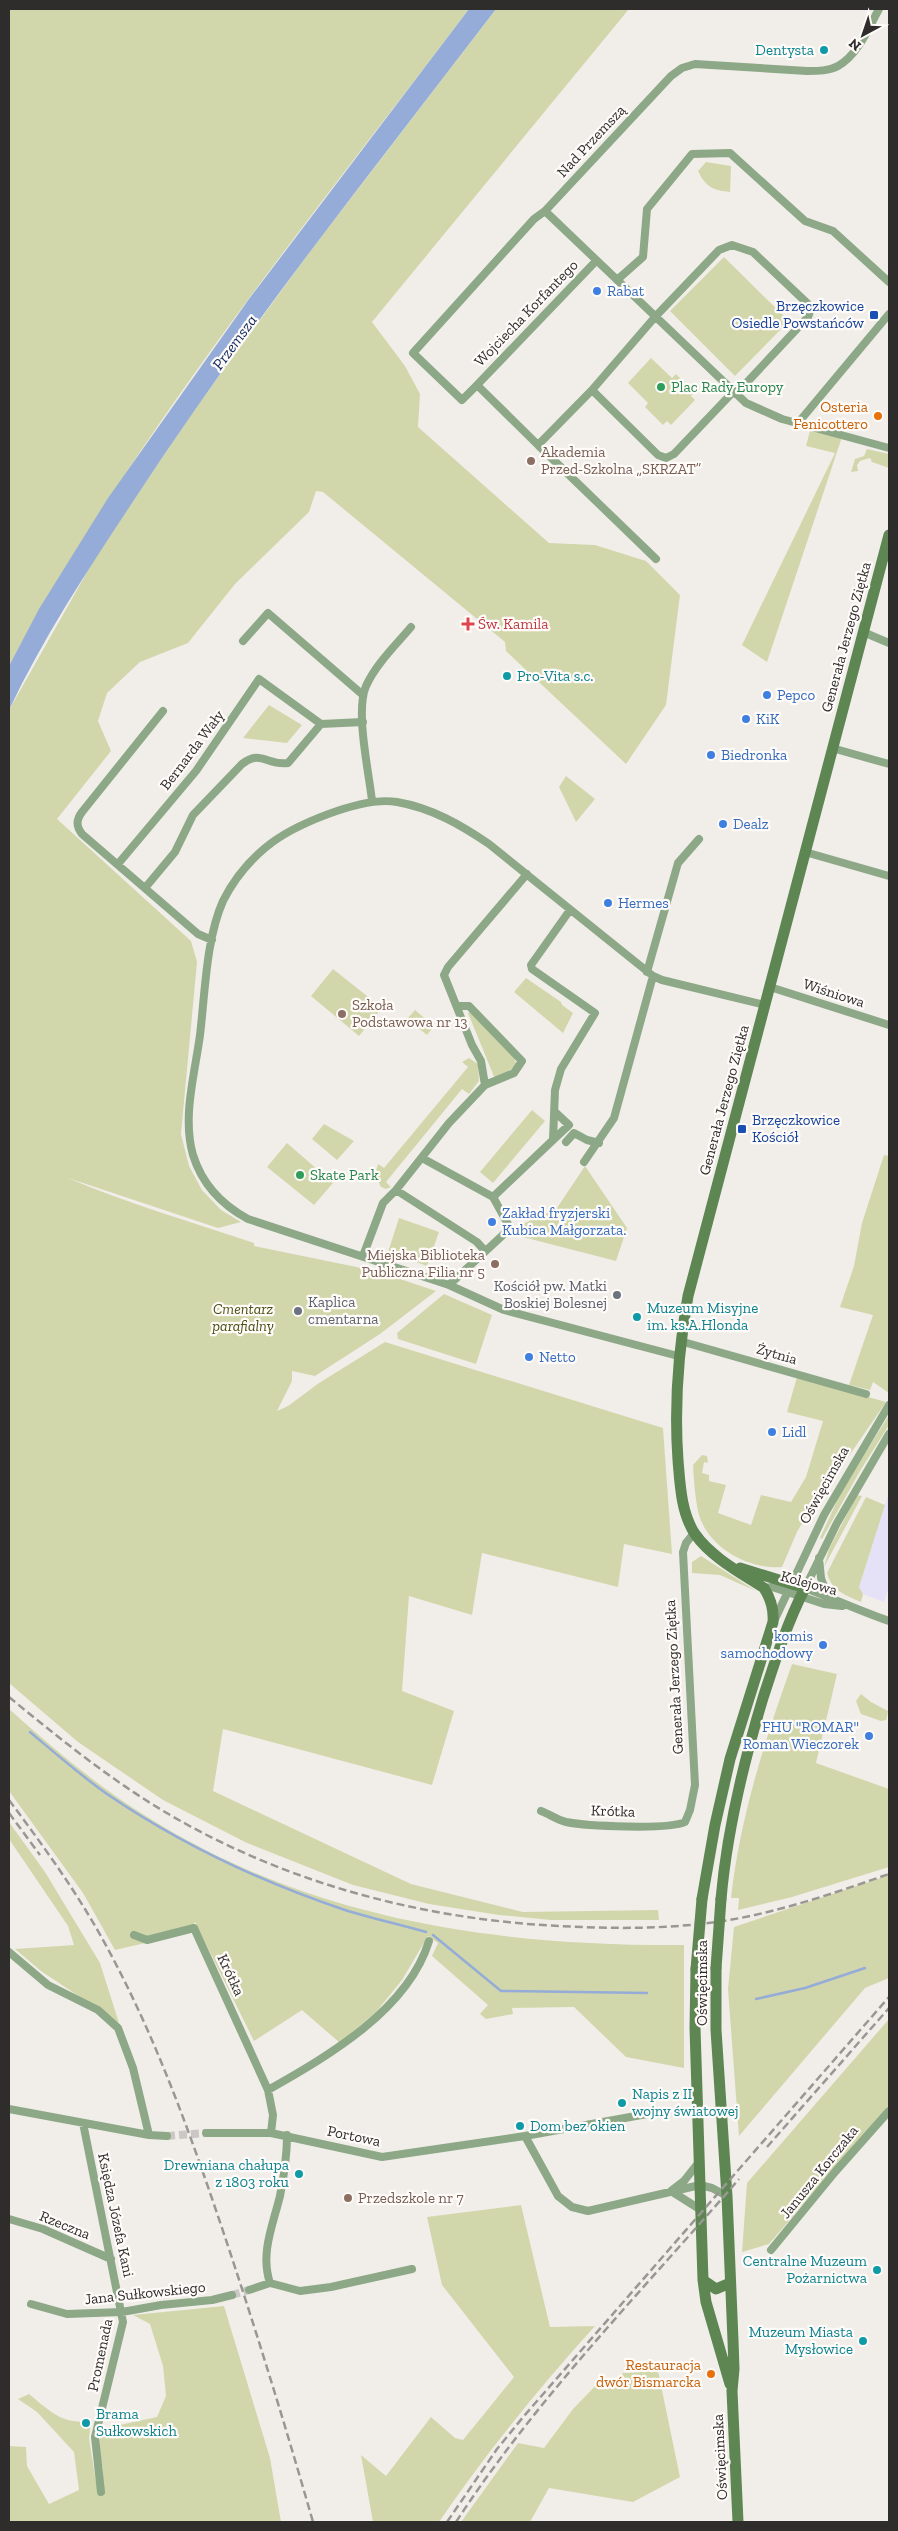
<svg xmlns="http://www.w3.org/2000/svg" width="898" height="2531" font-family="'Zilla Slab',serif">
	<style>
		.commercial { fill: #e5e1f7 }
		.green { fill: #d2d7ab }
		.water { fill: #94acd7 }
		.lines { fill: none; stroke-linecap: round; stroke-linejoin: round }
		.stream { stroke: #94acd7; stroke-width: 2.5 }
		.minor-tunnel { stroke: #cac7c4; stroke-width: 8; stroke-dasharray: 8 4; stroke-linecap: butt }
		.minor { stroke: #8da886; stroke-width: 8 }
		.secondary { stroke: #5d8653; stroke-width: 11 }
		.rail { stroke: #999794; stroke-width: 2.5; stroke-dasharray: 8 4; stroke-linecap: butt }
		.secondary-bridge { stroke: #5d8653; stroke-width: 11 }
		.culture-dot { fill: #0f9aa8; stroke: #fefbf8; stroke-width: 2 }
		.shop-dot { fill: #3f7fe0; stroke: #fefbf8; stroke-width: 2 }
		.transit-dot { fill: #1a4fb4; stroke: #fefbf8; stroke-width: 2 }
		.leisure-dot { fill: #2e9e5b; stroke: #fefbf8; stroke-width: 2 }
		.food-dot { fill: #e8710a; stroke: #fefbf8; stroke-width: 2 }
		.education-dot { fill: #8d6e63; stroke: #fefbf8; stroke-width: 2 }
		.health-dot { fill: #e0444e; stroke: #fefbf8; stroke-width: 2 }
		.worship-dot { fill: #6b7280; stroke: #fefbf8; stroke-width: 2 }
		.labels { text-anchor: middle; stroke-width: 4.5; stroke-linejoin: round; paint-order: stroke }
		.culture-label { font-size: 15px; fill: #0d838f; stroke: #fefbf8; text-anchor: start }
		.street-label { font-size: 15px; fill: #2e2d2c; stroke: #fefbf8 }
		.shop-label { font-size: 15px; fill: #366cbe; stroke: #fefbf8; text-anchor: start }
		.transit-label { font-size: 15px; fill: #164399; stroke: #fefbf8; text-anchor: end }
		.leisure-label { font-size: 15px; fill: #27864d; stroke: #fefbf8; text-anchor: start }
		.food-label { font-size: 15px; fill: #c56008; stroke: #fefbf8; text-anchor: end }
		.education-label { font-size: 15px; fill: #785e54; stroke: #fefbf8; text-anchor: start }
		.health-label { font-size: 15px; fill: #be3a42; stroke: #fefbf8; text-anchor: start }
		.worship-label { font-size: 15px; fill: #5b616d; stroke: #fefbf8; text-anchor: end }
		.park-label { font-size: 15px; font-style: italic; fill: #4b4e14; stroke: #fefbf8 }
		.water-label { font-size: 16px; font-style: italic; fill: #0e285c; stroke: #fefbf8 }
	</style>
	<rect width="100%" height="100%" fill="#f1eeea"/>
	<!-- commercial -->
	<path class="commercial" d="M889,1492V1586L884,1602L863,1594L859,1587Z"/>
	<!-- green -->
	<path class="green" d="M9,9H469C308,222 137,430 9,666Z
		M496,9H629L372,322L405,366L420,394L418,427L549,543L595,545L646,561L680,595L666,705L626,764L506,651L505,642L323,492L316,491L309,512L235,584L188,643L140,662L107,693L98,721L111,751L57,819L191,941L197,962L181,1134L189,1166L202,1190L221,1210L241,1222L218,1228L68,1178C129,1204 192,1222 254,1243V1246L376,1271L436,1291L380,1334L315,1376L292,1371V1381L277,1411L288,1406L319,1383L385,1342L663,1428L672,1554L624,1544L618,1587L482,1553L472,1615L409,1596L402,1691L454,1711L432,1785L223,1729L213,1791L411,1884L523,1912L658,1910L659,1920H551L499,1915L429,1904L353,1885L247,1843L163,1800L78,1742L9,1683V710L99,551L190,416L309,253Z
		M706,162L731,166L730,192C712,190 706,187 698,171Z
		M724,257L789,321L735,376L670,311Z
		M651,358L672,378L676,374L694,392L691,396L695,400L671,425L667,421L663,425L645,407L648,403L628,383Z
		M810,431L842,437L767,662L742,645L835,453L806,446Z
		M867,449L889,454V468L872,462L870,458L860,461L857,465L858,471L851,472L855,459L864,456Z
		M269,705L302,725L287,743L243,738Z
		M566,776L595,799L576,822L559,787Z
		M333,969L382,1008L359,1036L311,996Z
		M526,978L561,1002L562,1005L573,1013L563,1033L514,992Z
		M415,1010L434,1026L427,1035L407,1019Z
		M471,1012L514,1058L516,1063L515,1067L495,1079L468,1013Z
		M469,1058L478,1064L479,1081L469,1094L462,1089L386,1182L391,1187L386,1189L381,1187L375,1175L378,1164L384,1168L468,1067L462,1062Z
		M532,1110L545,1121L493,1183L480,1172Z
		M324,1124L354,1141L337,1160L312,1139Z
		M287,1143L333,1183L314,1205L267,1167Z
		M884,1155L889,1156V1393L873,1382L870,1390L849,1385L873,1315L840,1307L854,1266L862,1223Z
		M585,1166L627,1228L616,1261L511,1234L512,1229L557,1208Z
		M399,1218L439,1232L427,1266L388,1252Z
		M444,1294L492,1315L476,1364L398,1339L397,1333Z
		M797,1377L886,1402L829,1485L819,1507L813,1505L797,1532L782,1567C749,1570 709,1548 699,1515C695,1499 694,1481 693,1465L702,1455L707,1456L708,1463L704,1462L702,1473L709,1475V1481L726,1485L718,1513L751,1525L761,1495L791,1502L806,1477L823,1421L787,1412Z
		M889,1415V1425L860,1471L822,1539L820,1538L842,1490Z
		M857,1495L862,1496L824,1567L829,1549Z
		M866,1497L885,1505L859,1587L863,1594L861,1602C845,1595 832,1591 827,1573Z
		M701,1556L756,1591L720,1575L692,1573V1562Z
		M792,1664L837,1674L816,1763L889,1789V1867L792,1897L738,1910L739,1898H731C740,1817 765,1740 792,1664Z
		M861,1694L871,1702L888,1711L886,1720L881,1721L861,1714L856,1701Z
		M9,1709C53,1748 98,1787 149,1818C312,1920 495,1946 684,1945V2068L626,2057L574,2007L512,2008L513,2014L486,2019L480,2014L488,2005L432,1956L438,1943L428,1936L402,1980L376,2012L340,2043L302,2010L254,2041L195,1922L189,1933L115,1950L83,1893L9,1791Z
		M9,1822L45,1872L100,1963L119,2023L41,1971L15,1949L74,1945L68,1926L9,1839Z
		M889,1875V1978L865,1988L739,2136L728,1989L734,1927Z
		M889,2019V2105L769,2244L742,2252L747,2183Z
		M521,2205L550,2327L595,2326C539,2388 486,2453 439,2522H373L361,2455L386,2476L431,2417L455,2438L463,2440L514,2377L442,2285L427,2217Z
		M224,2306L270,2458L281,2522H9V2446L26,2447L27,2466L49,2504L79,2490L74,2452L37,2412L18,2399L29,2394C50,2411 62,2425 91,2421L89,2438L96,2482L103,2471L99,2447L101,2429L157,2417L166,2396L163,2366L150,2324L133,2315Z
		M658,2371L680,2477L633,2502L549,2488L530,2522H461L518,2443L544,2448L573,2409L601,2380L613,2381L623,2373Z"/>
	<!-- water -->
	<path class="water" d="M469,9H496C373,170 245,330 134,500C89,568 44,636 9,710V666L39,609L108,498L249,299Z"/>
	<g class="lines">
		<!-- stream -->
		<path class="stream" d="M30,1732C55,1753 80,1775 107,1794C179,1843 259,1881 342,1909C370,1918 398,1924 426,1932
			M433,1935L501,1991L647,1993
			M756,1999L805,1988L865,1968"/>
		<!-- minor-tunnel -->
		<path class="minor-tunnel" d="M167,2136L206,2133
			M232,2295L249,2290"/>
		<!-- minor -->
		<path class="minor" d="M545,211L746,403L782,419L889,448
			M617,280L643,257L647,209L692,154L730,153L805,221L833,231L889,282
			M477,385L462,400L413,353L534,219L545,211L671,76L682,68L695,64L807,71C818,71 829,71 838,66C858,55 869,27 879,9
			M592,390L538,445L656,559
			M734,391L674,454L666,458L658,455L592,390L655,317L719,250L732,245L753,252L807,303L811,309L808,317L736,394
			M798,423L889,314
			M538,445L477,385L596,261
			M863,632L889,643
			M243,641L268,613L363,695
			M163,711L82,812C76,820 76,826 82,834L198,934L212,940
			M832,748L889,764
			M372,801C369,772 355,712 366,686C376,664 396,645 411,627
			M805,852L889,876
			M118,864L196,771L259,679L321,724L363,722
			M145,888L175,852L193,815L242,764C261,749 267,766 288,763L321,724
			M647,972L678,863L699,839
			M770,987L889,1025
			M457,1006H469L522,1061L514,1073L485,1085
			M553,1140L569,1125L555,1112
			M566,1142L574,1133L587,1140L599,1143
			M422,1158L493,1197L553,1140L555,1090L561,1069L595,1013L532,969L531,965L570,910
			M584,1162L614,1118L653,976
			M485,1251L477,1242L396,1190L449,1123L485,1085L481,1061L472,1045L444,975L448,967L527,874
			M363,1256L383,1203L396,1190
			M449,1285L504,1234L509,1226L493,1197
			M680,1341L866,1394
			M678,1356L504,1310L449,1285L248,1219C222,1205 202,1184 193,1155C182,1117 195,1073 200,1035C205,994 206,939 223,901C233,881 247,863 265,848C292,825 362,796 397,802C432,808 461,825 489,844L653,976L662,980L765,1005
			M889,1434L837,1523L805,1588C834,1599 860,1611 889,1621
			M819,1558L821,1578L827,1595
			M764,1588L772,1587L824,1604L842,1606
			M775,1619L824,1515L889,1405
			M541,1811C549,1814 558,1820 566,1822C586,1826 668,1830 685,1822L690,1810L695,1785L683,1552L686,1543L694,1533
			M134,1935L147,1940L194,1928L268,2090L273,2115L271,2133
			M9,1952L48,1985L98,2010L118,2028L133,2068L149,2135
			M268,2090C328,2056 408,2010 429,1941
			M9,2109L149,2135L167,2136
			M83,2123L123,2322L95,2437L101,2492
			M206,2133H271L382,2157L525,2136L558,2196L572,2207L588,2211L700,2185L712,2188L727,2196
			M525,2136L658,2112
			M699,2162L684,2181L671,2191L701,2210
			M9,2219L43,2229L111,2259
			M771,2250L835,2172L889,2111
			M270,2283C260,2253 273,2225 280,2196C284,2176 287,2156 287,2135
			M249,2290L270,2283L300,2291L331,2287L412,2269
			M31,2304L67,2314L122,2312L161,2305L212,2300L232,2295"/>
		<!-- secondary -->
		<path class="secondary" d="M702,1899L715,1825L730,1759L773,1622C774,1609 771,1599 764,1588C741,1573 711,1557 695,1534C681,1513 680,1484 678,1460C674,1404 678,1352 688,1296L889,535
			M721,1899C727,1830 743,1764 763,1698C775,1661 787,1623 805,1588L740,1568
			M716,1968V2030L727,2196L733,2340L734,2369L732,2391L738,2522
			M696,1969L695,2028L703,2280L706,2302L730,2384
			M703,2280L716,2289L730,2283"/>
		<!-- rail -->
		<path class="rail" d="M9,1697C65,1743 122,1789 186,1824C308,1891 444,1923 582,1927C632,1929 680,1928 729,1920C783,1911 837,1892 889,1874
			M9,1800C45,1848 81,1898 109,1951C160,2046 195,2147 229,2249C259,2340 287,2431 313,2522
			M9,1813L40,1855
			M767,2147L889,2008
			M447,2522L497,2449L524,2416L889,1997
			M456,2522C536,2399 643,2290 739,2179"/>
		<!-- secondary-bridge -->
		<path class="secondary-bridge" d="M716,1968L721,1899
			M696,1969L702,1899"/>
	</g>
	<!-- markers -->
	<g class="culture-dot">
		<circle cx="824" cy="50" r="5"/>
		<circle cx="507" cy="676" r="5"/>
		<circle cx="637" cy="1317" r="5"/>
		<circle cx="622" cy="2103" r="5"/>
		<circle cx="520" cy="2126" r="5"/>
		<circle cx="299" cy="2174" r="5"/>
		<circle cx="877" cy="2270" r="5"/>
		<circle cx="863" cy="2341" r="5"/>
		<circle cx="86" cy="2423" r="5"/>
	</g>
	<g class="shop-dot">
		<circle cx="597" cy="291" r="5"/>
		<circle cx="767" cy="695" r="5"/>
		<circle cx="746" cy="719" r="5"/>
		<circle cx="711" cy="755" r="5"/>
		<circle cx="723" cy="824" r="5"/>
		<circle cx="608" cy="903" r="5"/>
		<circle cx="492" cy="1222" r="5"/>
		<circle cx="529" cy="1357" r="5"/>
		<circle cx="772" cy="1432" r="5"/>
		<circle cx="823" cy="1645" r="5"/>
		<circle cx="869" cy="1736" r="5"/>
	</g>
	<g class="transit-dot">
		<rect x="869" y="310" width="10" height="10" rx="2.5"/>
		<rect x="737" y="1124" width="10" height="10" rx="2.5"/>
	</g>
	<g class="leisure-dot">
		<circle cx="661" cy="387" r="5"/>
		<circle cx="300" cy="1175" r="5"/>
	</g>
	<g class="food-dot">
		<circle cx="878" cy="416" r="5"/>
		<circle cx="711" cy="2374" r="5"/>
	</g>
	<g class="education-dot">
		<circle cx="531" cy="461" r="5"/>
		<circle cx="342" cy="1014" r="5"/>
		<circle cx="495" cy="1264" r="5"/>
		<circle cx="348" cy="2198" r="5"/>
	</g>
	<path class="health-dot" d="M465.5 616.5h5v5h5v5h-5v5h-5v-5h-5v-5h5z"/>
	<g class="worship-dot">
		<circle cx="617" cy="1295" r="5"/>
		<circle cx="298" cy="1311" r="5"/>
	</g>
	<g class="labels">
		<!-- culture labels -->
		<g class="culture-label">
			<text x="814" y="55" text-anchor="end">Dentysta</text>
			<text x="517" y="681">Pro-Vita s.c.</text>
			<text x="647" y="1313">Muzeum Misyjne<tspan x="647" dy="17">im. ks.A.Hlonda</tspan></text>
			<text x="632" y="2099">Napis z II<tspan x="632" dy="17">wojny światowej</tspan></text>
			<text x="530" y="2131">Dom bez okien</text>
			<text x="289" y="2170" text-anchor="end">Drewniana chałupa<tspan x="289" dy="17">z 1803 roku</tspan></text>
			<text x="867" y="2266" text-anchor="end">Centralne Muzeum<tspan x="867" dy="17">Pożarnictwa</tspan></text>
			<text x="853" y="2337" text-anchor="end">Muzeum Miasta<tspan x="853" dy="17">Mysłowice</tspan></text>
			<text x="96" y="2419">Brama<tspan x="96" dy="17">Sułkowskich</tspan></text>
		</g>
		<!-- street labels -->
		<g class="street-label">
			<text transform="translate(591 141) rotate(-47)" y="5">Nad Przemszą</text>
			<text transform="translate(526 313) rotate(-46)" y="5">Wojciecha Korfantego</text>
			<text transform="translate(846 637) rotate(-75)" y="5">Generała Jerzego Ziętka</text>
			<text transform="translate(192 750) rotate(-53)" y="5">Bernarda Wały</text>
			<text transform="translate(834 993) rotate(18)" y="5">Wiśniowa</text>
			<text transform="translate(724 1100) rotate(-75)" y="5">Generała Jerzego Ziętka</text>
			<text transform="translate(777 1354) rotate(16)" y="5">Żytnia</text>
			<text transform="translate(824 1485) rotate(-61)" y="5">Oświęcimska</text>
			<text transform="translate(809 1583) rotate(15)" y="5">Kolejowa</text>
			<text transform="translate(674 1677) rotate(-93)" y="5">Generała Jerzego Ziętka</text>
			<text transform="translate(613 1811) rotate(2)" y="5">Krótka</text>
			<text transform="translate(231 1975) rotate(65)" y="5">Krótka</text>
			<text transform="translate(702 1983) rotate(-90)" y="5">Oświęcimska</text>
			<text transform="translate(354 2136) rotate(12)" y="5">Portowa</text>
			<text transform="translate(819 2172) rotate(-51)" y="5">Janusza Korczaka</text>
			<text transform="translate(116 2215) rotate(78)" y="5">Księdza Józefa Kani</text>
			<text transform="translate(65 2225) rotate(22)" y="5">Rzeczna</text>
			<text transform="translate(145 2293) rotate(-6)" y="5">Jana Sułkowskiego</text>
			<text transform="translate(100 2355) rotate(-78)" y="5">Promenada</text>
			<text transform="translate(720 2457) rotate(-93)" y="5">Oświęcimska</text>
		</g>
		<!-- shop labels -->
		<g class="shop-label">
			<text x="607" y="296">Rabat</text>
			<text x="777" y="700">Pepco</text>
			<text x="756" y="724">KiK</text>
			<text x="721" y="760">Biedronka</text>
			<text x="733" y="829">Dealz</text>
			<text x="618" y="908">Hermes</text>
			<text x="502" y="1218">Zakład fryzjerski<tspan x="502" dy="17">Kubica Małgorzata.</tspan></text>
			<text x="539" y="1362">Netto</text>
			<text x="782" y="1437">Lidl</text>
			<text x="813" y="1641" text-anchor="end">komis<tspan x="813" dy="17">samochodowy</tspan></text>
			<text x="859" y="1732" text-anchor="end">FHU "ROMAR"<tspan x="859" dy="17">Roman Wieczorek</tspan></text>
		</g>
		<!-- transit labels -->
		<g class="transit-label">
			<text x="864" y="311">Brzęczkowice<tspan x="864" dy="17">Osiedle Powstańców</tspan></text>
			<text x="752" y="1125" text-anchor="start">Brzęczkowice<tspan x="752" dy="17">Kościół</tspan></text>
		</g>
		<!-- leisure labels -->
		<g class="leisure-label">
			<text x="671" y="392">Plac Rady Europy</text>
			<text x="310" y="1180">Skate Park</text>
		</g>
		<!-- food labels -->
		<g class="food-label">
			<text x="868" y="412">Osteria<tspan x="868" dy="17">Fenicottero</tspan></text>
			<text x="701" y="2370">Restauracja<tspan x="701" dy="17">dwór Bismarcka</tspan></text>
		</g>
		<!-- education labels -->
		<g class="education-label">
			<text x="541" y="457">Akademia<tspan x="541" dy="17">Przed-Szkolna „SKRZAT”</tspan></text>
			<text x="352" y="1010">Szkoła<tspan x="352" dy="17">Podstawowa nr 13</tspan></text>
			<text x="485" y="1260" text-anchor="end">Miejska Biblioteka<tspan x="485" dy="17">Publiczna Filia nr 5</tspan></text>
			<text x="358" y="2203">Przedszkole nr 7</text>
		</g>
		<!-- health labels -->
		<g class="health-label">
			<text x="478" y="629">Św. Kamila</text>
		</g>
		<!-- worship labels -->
		<g class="worship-label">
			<text x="607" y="1291">Kościół pw. Matki<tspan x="607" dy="17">Boskiej Bolesnej</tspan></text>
			<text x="308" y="1307" text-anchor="start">Kaplica<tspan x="308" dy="17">cmentarna</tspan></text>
		</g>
		<!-- park labels -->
		<g class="park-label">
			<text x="243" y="1314">Cmentarz<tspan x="243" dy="17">parafialny</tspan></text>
		</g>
		<!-- water labels -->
		<g class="water-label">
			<text transform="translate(234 342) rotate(-54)" y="6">Przemsza</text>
		</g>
	</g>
	<!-- border -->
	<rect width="898" height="2531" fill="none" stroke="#2e2d2c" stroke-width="20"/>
	<!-- north arrow -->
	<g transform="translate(863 35) rotate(220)" stroke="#fefbf8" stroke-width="4" paint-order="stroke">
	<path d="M0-4L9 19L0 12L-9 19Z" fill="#2e2d2c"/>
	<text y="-8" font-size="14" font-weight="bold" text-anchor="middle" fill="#2e2d2c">N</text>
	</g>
</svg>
